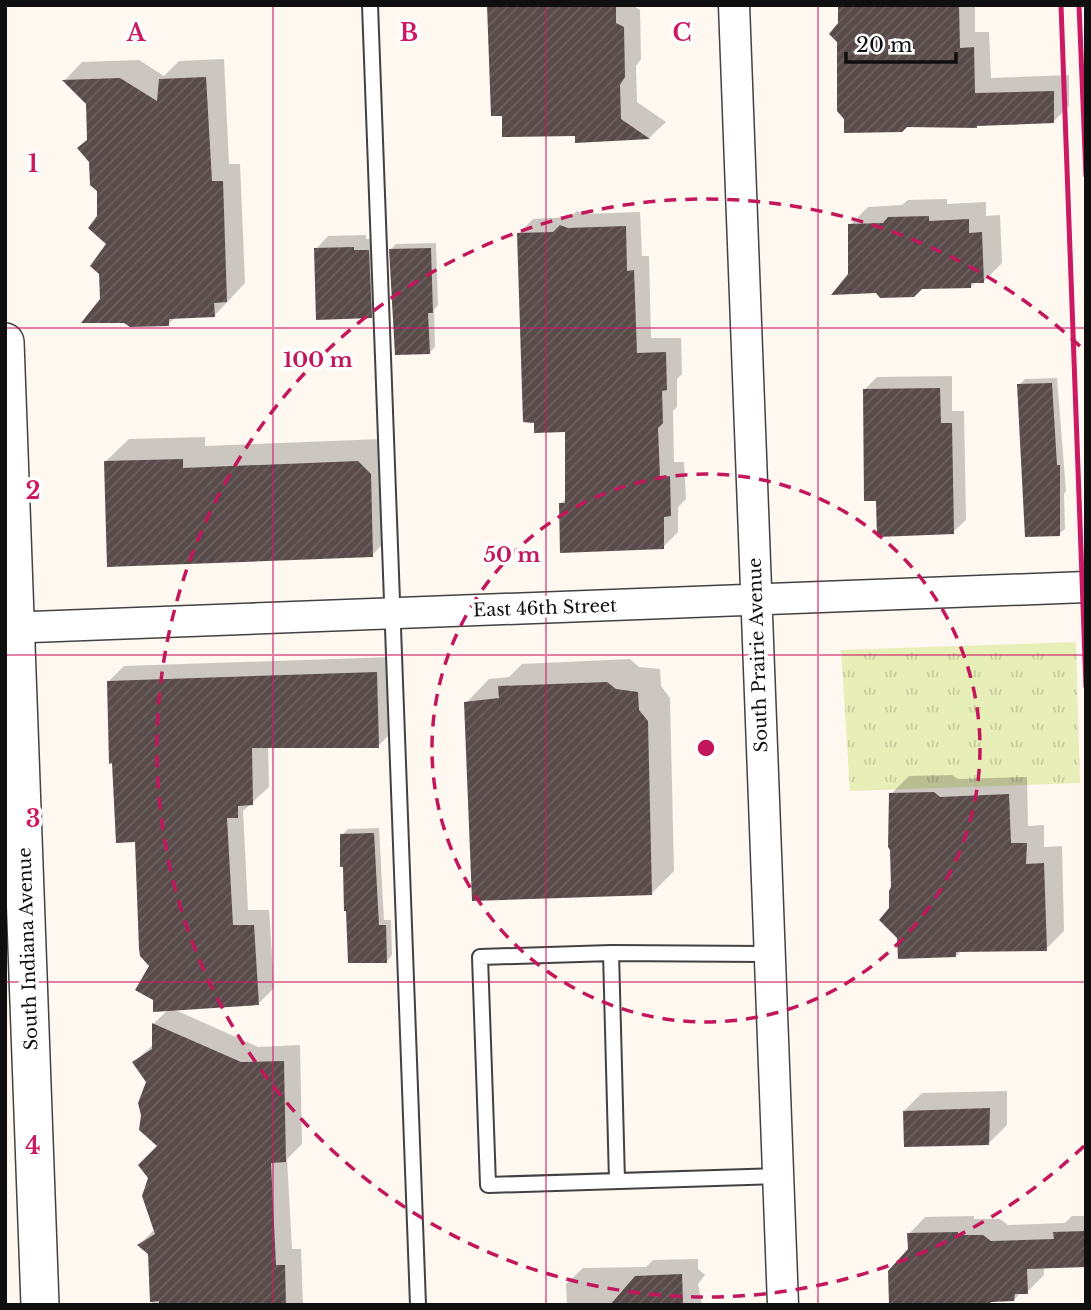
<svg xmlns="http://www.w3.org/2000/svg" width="1091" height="1310" font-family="'Libre Baskerville',serif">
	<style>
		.grass { fill: url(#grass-tufts) }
		.shadow { fill: #0003 }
		.building { fill: url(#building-hatch) }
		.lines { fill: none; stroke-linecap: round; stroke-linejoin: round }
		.service-casing { stroke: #424242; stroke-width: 18 }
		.minor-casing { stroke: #424242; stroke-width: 33 }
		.tertiary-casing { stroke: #424242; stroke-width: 40 }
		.service { stroke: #fff; stroke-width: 14 }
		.minor { stroke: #fff; stroke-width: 30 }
		.tertiary { stroke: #fff; stroke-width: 37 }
		.rail { stroke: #cc1a62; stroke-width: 5 }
		.grid { fill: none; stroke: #cc1a62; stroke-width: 2; stroke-opacity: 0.55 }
		.ring { fill: none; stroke: #c2185b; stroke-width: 3.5; stroke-dasharray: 12 9 }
		.labels { text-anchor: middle; stroke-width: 7; stroke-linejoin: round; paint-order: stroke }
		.street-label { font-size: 18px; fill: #0f0f0f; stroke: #fff }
		.grid-label { font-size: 23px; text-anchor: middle; font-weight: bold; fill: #cc1a62; stroke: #fff; stroke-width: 7; stroke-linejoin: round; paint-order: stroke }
		.centre { fill: #c2185b; stroke: #fff; stroke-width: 3.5 }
		.ring-label { font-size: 21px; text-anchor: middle; font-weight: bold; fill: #c2185b; stroke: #fff; stroke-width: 7; stroke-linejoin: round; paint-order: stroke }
	</style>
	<defs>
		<pattern id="grass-tufts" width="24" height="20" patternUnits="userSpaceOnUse" patternTransform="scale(1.75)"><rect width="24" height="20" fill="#e7eeb7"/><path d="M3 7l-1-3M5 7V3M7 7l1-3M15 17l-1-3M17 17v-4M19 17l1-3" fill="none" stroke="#c5cb9c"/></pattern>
		<pattern id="building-hatch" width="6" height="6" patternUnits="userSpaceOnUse" patternTransform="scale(1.75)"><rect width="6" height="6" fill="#594b4a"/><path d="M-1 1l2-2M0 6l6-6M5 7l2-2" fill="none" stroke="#6c6160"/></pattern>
	</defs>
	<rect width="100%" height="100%" fill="#fff8f1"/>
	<!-- grass -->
	<path class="grass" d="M1076,642L1080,783L850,791L841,650Z"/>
	<!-- shadow -->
	<path class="shadow" d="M488,5H632L640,10L641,59L636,66L637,102L666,122L649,138L577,141V134L504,114Z
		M840,5H975V32H989L991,78L1069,75V106L1053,122L979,124L976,127L840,24Z
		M224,59L229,164H240L245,283L214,316L176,317L168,324L125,321L102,300L108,244L99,217V190L88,139L87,104L65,80L82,62L139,60L164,76L179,61Z
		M947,199V204L986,202V216L1000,215L1002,263L984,281H976L971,287L850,275V225L868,207L902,205L908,200Z
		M577,211L584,214L640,212L642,256H649L651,338H681L682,374L677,379V407L673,411L674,462H684L686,499L678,507V532L663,547L561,503L567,498V431L518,234L533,219L570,217Z
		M366,235V239L381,238L383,304L371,316L316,249L328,236Z
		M436,243L438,305L434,310L435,347L429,353L390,250L396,244Z
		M952,376V411H964L966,520L953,532L878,499L864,390L877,377Z
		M1057,378L1066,491L1064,494L1065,529L1059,534L1019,385L1025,379Z
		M205,437V446L382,439L395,532L372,555L105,462L129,439Z
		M392,657L394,730L378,746H268L269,787L243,811L248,910H269L274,988L258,1004L173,1009L258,1047L300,1045L302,1144L287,1159L292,1249H301L303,1305H152L149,1253L139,1245L155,1229L159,1146L148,1082L134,1062L154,1044V1023L169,1009L151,966L137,840L108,682L124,666Z
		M630,659L639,667L660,669L661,686L670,698L674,871L651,894L466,703L489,679L509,677L522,664Z
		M952,775L958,779L1027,777L1028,826L1044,825V847L1062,846L1064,931L1046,949L961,951L956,956L899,937L891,909V794L909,776Z
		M379,828L384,920H391L392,955L387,961L348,909L342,835L348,829Z
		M1007,1091V1125L989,1143L904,1111L922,1093Z
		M974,1216V1219H1000L1008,1225L1065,1223L1072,1216H1086V1265L1044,1267V1275L1027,1292H1021L1014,1300L909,1250V1234L925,1217Z
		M698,1259V1269L705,1275L698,1284L702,1305H567L566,1284L583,1268L646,1267L653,1260Z"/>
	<!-- building -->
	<path class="building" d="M487,5H616V23L624,27L625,77L620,85L621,119L650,139L575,143V136L502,137V116H491Z
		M838,5H959L960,48L974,47L975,93L1054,91V123L977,126V128L907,127L902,132L844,133V119L837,111V42L829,34L838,23Z
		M206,77L212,181H223L227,302L214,303L215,317L169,319V326L130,327L124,323H81L100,299L99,274L90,266L106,244L88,228L97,216V191L90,185L89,162L77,148L87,140L86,104L62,80L120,78L157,101L159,79Z
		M929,216V221L969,219V233L982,232L984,283H971V288L922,289L914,297L880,298L876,293L831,295L848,274V224L883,223L888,217Z
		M560,225L568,228L626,226L627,271L634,270L637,353L666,352L667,390L662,391L663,423L658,428L660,477L670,476L671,516L664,517V549L560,553L559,503H565V432L534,433V423L523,422L517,233L553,232Z
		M354,247V250H369L372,318L316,320L314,248Z
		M431,248L433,313H428L430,354L395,355L389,249Z
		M1052,383L1057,465H1060V536L1025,537L1017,384Z
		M940,388L941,423H952L954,534L877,537L876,501H864L863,389Z
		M183,459V468L358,461L371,474L373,557L107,567L104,461Z
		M377,672L379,748H252L253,805L238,806V818H227L233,925H254L259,1005L153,1012V1000L135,990L149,966L140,956L139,949L135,842L116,843L112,763L109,764L107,681Z
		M607,682L616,689L638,692L639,710L648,721L652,895L472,901L464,702L499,698L498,686Z
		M934,792L940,797L1009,794L1011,843H1027L1026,864L1044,863L1047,951L956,952V957L898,959L897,938L879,920L889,908V891L891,887L890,850L888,847L889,793Z
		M374,833L379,925H386L387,963H348L346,911H344L343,867H340V834Z
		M152,1023L241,1062L284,1061L286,1162L271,1163L276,1265H285L286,1305H159V1301L150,1302L148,1254L137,1245L155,1234L142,1196L148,1178L138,1165L157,1146L139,1130L141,1115L138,1103L146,1082L132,1062L152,1049Z
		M990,1108L989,1145L904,1147L903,1111Z
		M1086,1231V1267L1027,1269L1028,1294H1015L1014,1301L991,1302L989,1305H889L888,1271L908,1249L907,1233L958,1232V1235H983L991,1241L1054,1239L1053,1232Z
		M682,1274L683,1303L610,1305L635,1276Z"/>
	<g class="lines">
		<defs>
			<path id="service" d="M370,5L418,1305
				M611,953L769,954
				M617,1181L611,953L480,957L488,1185L778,1176"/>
			<path id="minor" d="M734,5L783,1305
				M5,628L1086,587"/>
			<path id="tertiary" d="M5,342L40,1305"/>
		</defs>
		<!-- service casing -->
		<use href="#service" class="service-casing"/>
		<!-- minor casing -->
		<use href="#minor" class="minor-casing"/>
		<!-- tertiary casing -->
		<use href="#tertiary" class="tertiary-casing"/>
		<!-- service -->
		<use href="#service" class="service"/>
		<!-- minor -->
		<use href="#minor" class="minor"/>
		<!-- tertiary -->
		<use href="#tertiary" class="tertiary"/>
		<!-- rail -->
		<path class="rail" d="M1061,5L1086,687
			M1079,5L1086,176"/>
	</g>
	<!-- grid -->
	<path class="grid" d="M273,5V1305M546,5V1305M818,5V1305M5,328H1086M5,655H1086M5,982H1086"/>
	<!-- distance rings -->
	<g class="ring">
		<circle cx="706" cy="748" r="274"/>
		<path d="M1084 1146A549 549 0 1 1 1084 350"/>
	</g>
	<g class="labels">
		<!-- street labels -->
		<g class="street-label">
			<text transform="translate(545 608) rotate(-2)" y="6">East 46th Street</text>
			<text transform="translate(758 655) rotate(-92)" y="6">South Prairie Avenue</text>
			<text transform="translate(28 949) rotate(-92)" y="6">South Indiana Avenue</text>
		</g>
	</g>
	<g class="grid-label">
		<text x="136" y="41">A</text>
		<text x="409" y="41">B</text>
		<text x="682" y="41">C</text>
		<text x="33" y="172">1</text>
		<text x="33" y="499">2</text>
		<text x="33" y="827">3</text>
		<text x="33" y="1154">4</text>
	</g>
	<circle cx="706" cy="748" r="10" class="centre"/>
	<g class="ring-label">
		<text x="318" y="367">100 m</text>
		<text x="512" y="562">50 m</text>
	</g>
	<!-- border -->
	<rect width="1091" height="1310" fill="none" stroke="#0f0f0f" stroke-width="14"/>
	<!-- scale -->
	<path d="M846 52v10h110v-10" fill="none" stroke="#0f0f0f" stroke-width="3.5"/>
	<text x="856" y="52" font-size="21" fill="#0f0f0f" stroke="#ffffff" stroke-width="5" paint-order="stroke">20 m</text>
</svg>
